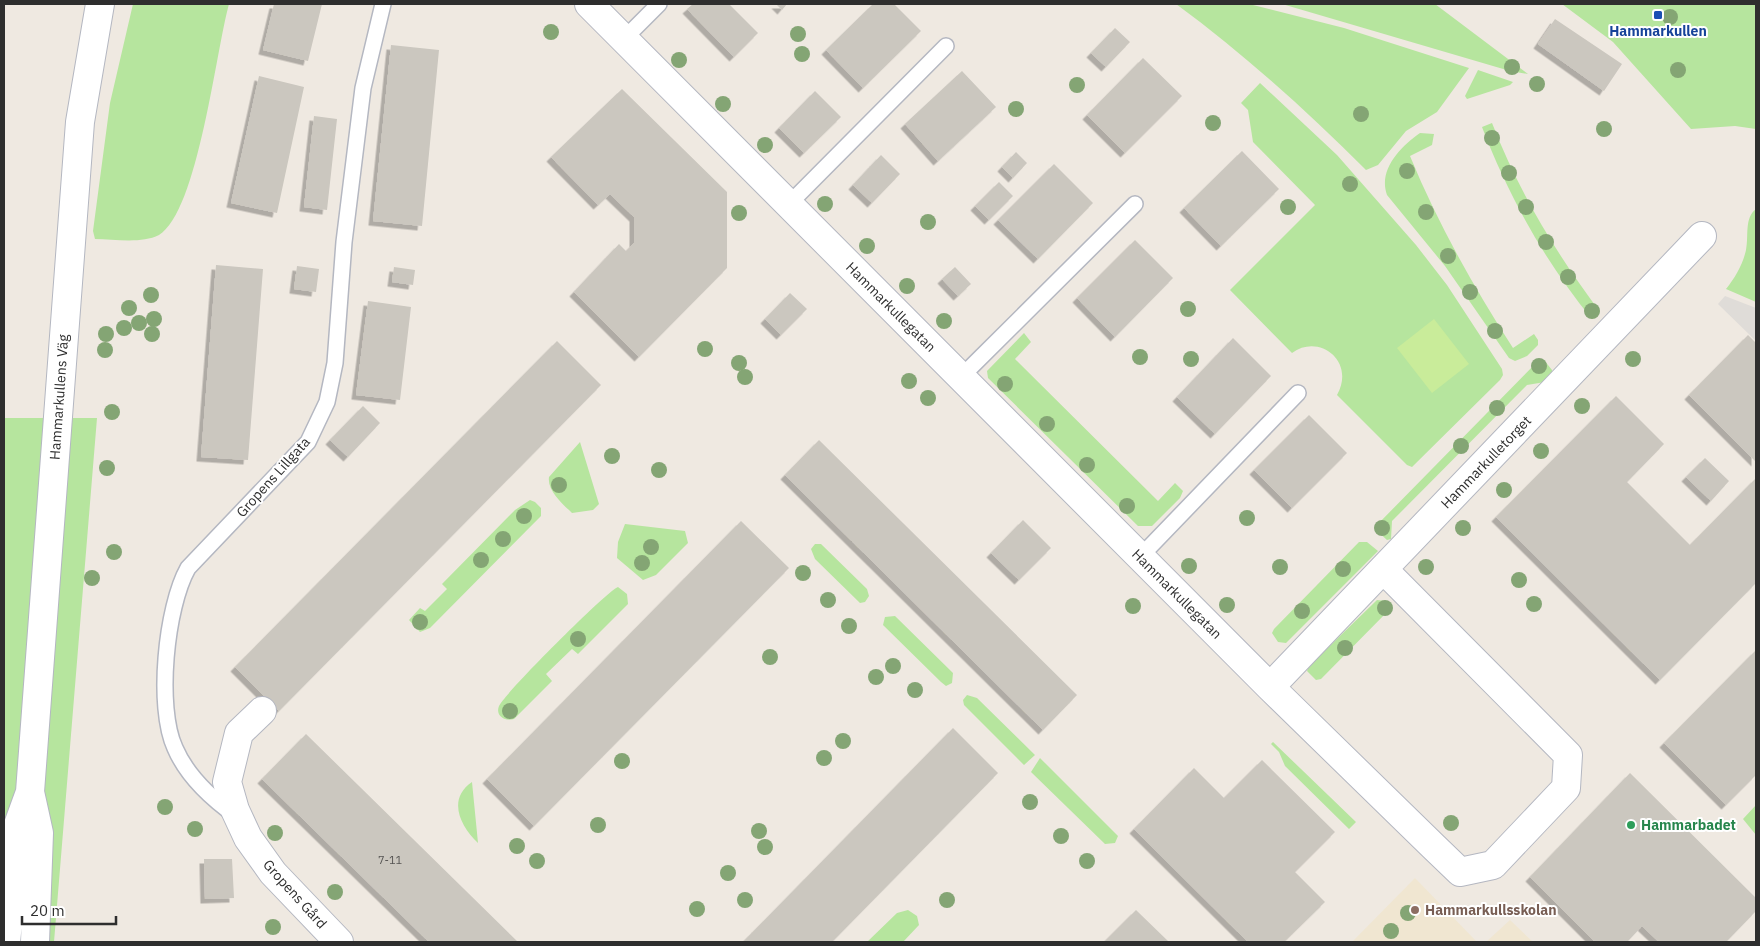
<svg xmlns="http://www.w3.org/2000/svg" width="1760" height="946" font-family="'IBM Plex Sans',sans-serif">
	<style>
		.education { fill: #f0e6d1 }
		.green { fill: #b6e59e }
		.pitch { fill: #c9ec9a }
		.plaza { fill: #dfdcd8 }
		.building { fill: #cbc7bf; filter: url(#shadow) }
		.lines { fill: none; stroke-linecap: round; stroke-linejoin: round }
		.lane-casing { stroke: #b4b7c1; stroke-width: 18 }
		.street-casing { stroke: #b4b7c1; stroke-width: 30 }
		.secondary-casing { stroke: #b4b7c1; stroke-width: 30 }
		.lane { stroke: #fff; stroke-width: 15 }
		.street { stroke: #fff; stroke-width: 28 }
		.secondary { stroke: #fff; stroke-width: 28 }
		.tree { fill: #84a574 }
		.transit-dot { fill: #1a4fb4; stroke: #fff; stroke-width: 2 }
		.leisure-dot { fill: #2e9e5b; stroke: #fff; stroke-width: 2 }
		.education-dot { fill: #8d6e63; stroke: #fff; stroke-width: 2 }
		.labels { text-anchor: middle; stroke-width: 4; stroke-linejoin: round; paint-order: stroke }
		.number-label { font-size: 11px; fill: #555452 }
		.transit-label { font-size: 14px; font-weight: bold; fill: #164399; stroke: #fff }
		.street-label { font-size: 14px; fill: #2e2e2e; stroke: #fff }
		.leisure-label { font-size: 14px; font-weight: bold; fill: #27864d; stroke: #fff; text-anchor: start }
		.education-label { font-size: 14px; font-weight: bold; fill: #785e54; stroke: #fff; text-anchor: start }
	</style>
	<defs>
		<filter id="shadow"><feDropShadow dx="-4.5" dy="4.5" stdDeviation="0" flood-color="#0004"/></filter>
	</defs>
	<rect width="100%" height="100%" fill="#efe9e1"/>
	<!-- education -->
	<path class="education" d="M1415,878L1477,942H1352Z
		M1510,920L1533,942H1486Z"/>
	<!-- green -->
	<path class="green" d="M133,4H229C216,50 198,212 159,235C141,244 114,239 95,239L93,231L110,103Z
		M1176,4H1249L1344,28L1469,68L1437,112L1406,131L1378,165L1366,170C1306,110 1244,54 1176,4Z
		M1282,4H1435L1528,74L1510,71Z
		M1562,4H1756V129L1735,126L1691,129L1613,42Z
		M1478,70L1513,82L1510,85L1467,99L1465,96Z
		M1260,83L1337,155L1416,245L1447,285L1502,369L1503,375L1500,380L1412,467L1407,465L1337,395C1356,361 1319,333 1292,353L1230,290L1315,205L1253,142L1248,110L1241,103Z
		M1492,123C1520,194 1554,250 1600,312L1592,319C1545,262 1508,195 1482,127Z
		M1420,133L1434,134L1432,145L1410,156C1438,224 1473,286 1513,348L1534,334L1538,340V345L1527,356L1515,361L1509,358L1445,266L1387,195C1378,170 1400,147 1420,133Z
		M1756,209V302L1726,289C1735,278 1743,264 1746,250C1749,236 1744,218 1756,209Z
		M1024,333L1031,342L1015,359L1158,501L1175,483L1183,491L1180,498L1152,526H1138L988,378L987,371Z
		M1544,360L1552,370V375L1545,382L1527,385L1392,521L1391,539L1387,540L1375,529L1377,525L1537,362Z
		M4,418H97L54,942H4Z
		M580,442L599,504L593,510L572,513C563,504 547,491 549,477Z
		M530,500L535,502L541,508V516L430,628L420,632L409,620L420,608L425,611L447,589L442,584L515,510Z
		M625,524L685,531L688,543L656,575L643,580L617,558L618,542Z
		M1359,542H1367L1378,551L1286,643L1278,642L1272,633L1274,629Z
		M815,544H821L867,589L869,596L865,602L860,603L815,559L811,549Z
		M618,587L627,594L628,604L578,654L572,649L546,674L552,681L514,719C505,722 495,716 499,706C504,694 608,590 618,587Z
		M1377,600L1386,601L1391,606L1390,609L1321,679L1316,680L1307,671L1309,666Z
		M895,616L953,673L952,683L946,686L941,682L883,625L885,617Z
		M967,695L977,698L1035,755L1024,765L964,705L963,700Z
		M1273,742L1356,822L1349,829L1285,766L1279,752L1271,744Z
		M1040,758L1118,836L1115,843L1105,844L1031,772Z
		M472,782L478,843C460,826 447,799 472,782Z
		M1756,805V835L1743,819Z
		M908,910L917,916L919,925L903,942H867L897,913Z"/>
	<!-- pitch -->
	<path class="pitch" d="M1434,319L1469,364L1432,393L1397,348Z"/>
	<!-- plaza -->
	<path class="plaza" d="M1725,296L1756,308V341L1718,304Z"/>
	<!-- building -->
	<path class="building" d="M274,4H322L308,61L263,50Z
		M693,4H729L758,33L734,57L687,9Z
		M776,4H787L782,10Z
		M873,4H894L921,31L863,88L826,50Z
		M1555,19L1622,64L1604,91L1538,44Z
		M1115,28L1130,42L1106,67L1091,53Z
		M391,45L439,50L422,226L373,221Z
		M1143,58L1182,96L1125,153L1087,115Z
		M962,71L996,107L938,161L905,124Z
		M259,76L304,87L277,213L231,203Z
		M622,89L727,192V268L639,357L574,292L619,244L626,251L634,243V217L610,194L598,205L551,157Z
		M815,91L841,117L804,153L779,128Z
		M314,116L337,119L327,210L304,207Z
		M1242,151L1279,189L1221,246L1184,208Z
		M1016,152L1027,163L1013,178L1002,167Z
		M881,155L900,174L872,203L853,185Z
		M1054,164L1093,203L1038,259L998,220Z
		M999,182L1013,196L989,220L975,206Z
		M1135,240L1173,278L1115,337L1077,298Z
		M216,265L263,269L248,460L201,457Z
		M297,266L319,269L316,292L294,289Z
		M394,267L415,270L413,285L392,282Z
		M955,267L971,284L958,296L942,279Z
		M790,293L807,309L781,335L765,319Z
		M368,301L411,307L400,400L356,395Z
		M1748,335L1756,343V462L1689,395Z
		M1233,338L1271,376L1215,434L1177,397Z
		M557,341L601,385L279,711L235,667Z
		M1616,396L1664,444L1627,482L1690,545L1756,478V583L1660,680L1496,517Z
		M363,406L380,423L348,457L330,440Z
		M1309,415L1347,453L1292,508L1254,470Z
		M819,440L1077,695L1043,730L785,475Z
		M1705,458L1729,481L1711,501L1686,477Z
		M1023,520L1051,548L1019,580L991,553Z
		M741,521L789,568L534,826L487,779Z
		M1756,650V775L1726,805L1664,743Z
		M953,728L998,773L832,942H743Z
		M306,734L518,942H429L262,779Z
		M1262,760L1335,832L1295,872L1325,902L1284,942H1248L1134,829L1194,768L1224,798Z
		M1630,773L1756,898V911L1726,942H1659L1642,926L1627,942H1595L1530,877Z
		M204,859H232L234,898L205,899Z
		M1136,910L1169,942H1104Z"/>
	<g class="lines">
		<defs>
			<path id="lane" d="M624,39L659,4
				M789,204L946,46
				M961,377L1135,204
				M1140,557L1298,393
				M236,816C212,799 187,776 175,748C156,707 166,607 188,568L308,442L327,402L335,363L344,242L363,88L383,4"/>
			<path id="street" d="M589,4L1270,687L1433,846L1460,872L1493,865L1566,788L1568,755L1383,569
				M1270,687L1702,236
				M262,711L239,733L227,782L235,810L248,838L273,873L339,942"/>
			<path id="secondary" d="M30,792L39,833L35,942
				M6,942L18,825L30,792L80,122L100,4"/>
		</defs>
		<!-- lane casing -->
		<use href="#lane" class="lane-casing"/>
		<!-- street casing -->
		<use href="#street" class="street-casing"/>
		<!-- secondary casing -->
		<use href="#secondary" class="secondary-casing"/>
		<!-- lane -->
		<use href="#lane" class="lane"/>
		<!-- street -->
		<use href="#street" class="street"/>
		<!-- secondary -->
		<use href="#secondary" class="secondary"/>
	</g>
	<!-- trees -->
	<g class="tree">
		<circle cx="1670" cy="17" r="8"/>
		<circle cx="551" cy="32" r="8"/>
		<circle cx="798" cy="34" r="8"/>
		<circle cx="802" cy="54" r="8"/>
		<circle cx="679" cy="60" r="8"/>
		<circle cx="1512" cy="67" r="8"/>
		<circle cx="1678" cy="70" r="8"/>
		<circle cx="1537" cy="84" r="8"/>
		<circle cx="1077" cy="85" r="8"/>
		<circle cx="723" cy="104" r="8"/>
		<circle cx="1016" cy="109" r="8"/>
		<circle cx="1361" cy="114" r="8"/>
		<circle cx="1213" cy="123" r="8"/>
		<circle cx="1604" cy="129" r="8"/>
		<circle cx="1492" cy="138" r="8"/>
		<circle cx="765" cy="145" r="8"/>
		<circle cx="1407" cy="171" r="8"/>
		<circle cx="1509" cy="173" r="8"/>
		<circle cx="1350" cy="184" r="8"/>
		<circle cx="825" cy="204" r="8"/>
		<circle cx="1288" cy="207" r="8"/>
		<circle cx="1526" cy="207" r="8"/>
		<circle cx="1426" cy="212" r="8"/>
		<circle cx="739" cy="213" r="8"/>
		<circle cx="928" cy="222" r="8"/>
		<circle cx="1546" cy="242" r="8"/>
		<circle cx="867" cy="246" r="8"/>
		<circle cx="1448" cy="256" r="8"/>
		<circle cx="1568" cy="277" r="8"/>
		<circle cx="907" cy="286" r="8"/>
		<circle cx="1470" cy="292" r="8"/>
		<circle cx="151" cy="295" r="8"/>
		<circle cx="129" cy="308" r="8"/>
		<circle cx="1188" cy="309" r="8"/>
		<circle cx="1592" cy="311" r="8"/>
		<circle cx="154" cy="319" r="8"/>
		<circle cx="944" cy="321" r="8"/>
		<circle cx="139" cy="323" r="8"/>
		<circle cx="124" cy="328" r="8"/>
		<circle cx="1495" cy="331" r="8"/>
		<circle cx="106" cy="334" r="8"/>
		<circle cx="152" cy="334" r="8"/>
		<circle cx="705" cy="349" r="8"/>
		<circle cx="105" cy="350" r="8"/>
		<circle cx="1140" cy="357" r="8"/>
		<circle cx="1191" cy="359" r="8"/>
		<circle cx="1633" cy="359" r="8"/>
		<circle cx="739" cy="363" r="8"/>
		<circle cx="1539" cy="366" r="8"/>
		<circle cx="745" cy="377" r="8"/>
		<circle cx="909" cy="381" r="8"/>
		<circle cx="1005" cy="384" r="8"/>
		<circle cx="928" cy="398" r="8"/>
		<circle cx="1582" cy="406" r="8"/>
		<circle cx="1497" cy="408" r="8"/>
		<circle cx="112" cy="412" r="8"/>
		<circle cx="1047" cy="424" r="8"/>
		<circle cx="1461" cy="446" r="8"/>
		<circle cx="1541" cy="451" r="8"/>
		<circle cx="612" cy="456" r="8"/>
		<circle cx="1087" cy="465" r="8"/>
		<circle cx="107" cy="468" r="8"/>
		<circle cx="659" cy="470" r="8"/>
		<circle cx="559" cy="485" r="8"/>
		<circle cx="1504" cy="490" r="8"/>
		<circle cx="1127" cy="506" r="8"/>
		<circle cx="524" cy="516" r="8"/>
		<circle cx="1247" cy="518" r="8"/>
		<circle cx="1382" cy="528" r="8"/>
		<circle cx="1463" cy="528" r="8"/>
		<circle cx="503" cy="539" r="8"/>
		<circle cx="651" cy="547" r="8"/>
		<circle cx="114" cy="552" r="8"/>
		<circle cx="481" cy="560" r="8"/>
		<circle cx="642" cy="563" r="8"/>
		<circle cx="1189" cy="566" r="8"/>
		<circle cx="1280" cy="567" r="8"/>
		<circle cx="1426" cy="567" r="8"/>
		<circle cx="1343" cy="569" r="8"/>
		<circle cx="803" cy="573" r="8"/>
		<circle cx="92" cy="578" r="8"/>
		<circle cx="1519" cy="580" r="8"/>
		<circle cx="828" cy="600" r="8"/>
		<circle cx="1534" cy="604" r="8"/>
		<circle cx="1227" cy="605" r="8"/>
		<circle cx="1133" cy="606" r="8"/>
		<circle cx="1385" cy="608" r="8"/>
		<circle cx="1302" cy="611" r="8"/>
		<circle cx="420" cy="622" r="8"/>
		<circle cx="849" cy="626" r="8"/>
		<circle cx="578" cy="639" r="8"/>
		<circle cx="1345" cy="648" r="8"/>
		<circle cx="770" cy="657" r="8"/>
		<circle cx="893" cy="666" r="8"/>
		<circle cx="876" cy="677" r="8"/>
		<circle cx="915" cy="690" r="8"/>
		<circle cx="510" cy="711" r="8"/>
		<circle cx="843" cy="741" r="8"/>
		<circle cx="824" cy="758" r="8"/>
		<circle cx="622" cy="761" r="8"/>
		<circle cx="1030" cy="802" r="8"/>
		<circle cx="165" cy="807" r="8"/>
		<circle cx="1451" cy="823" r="8"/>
		<circle cx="598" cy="825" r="8"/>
		<circle cx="195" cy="829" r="8"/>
		<circle cx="759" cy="831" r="8"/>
		<circle cx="275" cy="833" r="8"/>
		<circle cx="1061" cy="836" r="8"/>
		<circle cx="517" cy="846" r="8"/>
		<circle cx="765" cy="847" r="8"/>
		<circle cx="537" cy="861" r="8"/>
		<circle cx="1087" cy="861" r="8"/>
		<circle cx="728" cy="873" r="8"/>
		<circle cx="335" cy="892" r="8"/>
		<circle cx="745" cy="900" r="8"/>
		<circle cx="947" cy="900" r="8"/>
		<circle cx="697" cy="909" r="8"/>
		<circle cx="1408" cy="913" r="8"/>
		<circle cx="273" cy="927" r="8"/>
		<circle cx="1391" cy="931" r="8"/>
	</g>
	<!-- markers -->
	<rect class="transit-dot" x="1653" y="10" width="10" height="10" rx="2.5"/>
	<circle class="leisure-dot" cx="1631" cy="825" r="5"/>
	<circle class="education-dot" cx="1415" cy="910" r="5"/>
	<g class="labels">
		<!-- number labels -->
		<g class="number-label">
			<text x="390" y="864">7-11</text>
		</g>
		<!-- transit labels -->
		<g class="transit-label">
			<text x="1658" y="36">Hammarkullen</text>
		</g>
		<!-- street labels -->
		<g class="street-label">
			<text transform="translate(891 307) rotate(45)" y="5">Hammarkullegatan</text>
			<text transform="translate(59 397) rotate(-86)" y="5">Hammarkullens Väg</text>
			<text transform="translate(1486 462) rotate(-46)" y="5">Hammarkulletorget</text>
			<text transform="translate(273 477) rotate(-48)" y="5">Gropens Lillgata</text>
			<text transform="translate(1177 594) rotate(45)" y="5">Hammarkullegatan</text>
			<text transform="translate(295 894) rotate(48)" y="5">Gropens Gård</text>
		</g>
		<!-- leisure labels -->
		<g class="leisure-label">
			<text x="1641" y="830">Hammarbadet</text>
		</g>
		<!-- education labels -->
		<g class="education-label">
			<text x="1425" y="915">Hammarkullsskolan</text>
		</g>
	</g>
	<!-- border -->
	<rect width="1760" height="946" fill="none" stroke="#2e2e2e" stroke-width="10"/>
	<!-- scale -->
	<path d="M22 916v8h94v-8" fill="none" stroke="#2e2e2e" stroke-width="2.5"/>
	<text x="30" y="916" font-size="15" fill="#2e2e2e" stroke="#ffffff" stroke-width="4" paint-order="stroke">20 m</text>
</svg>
